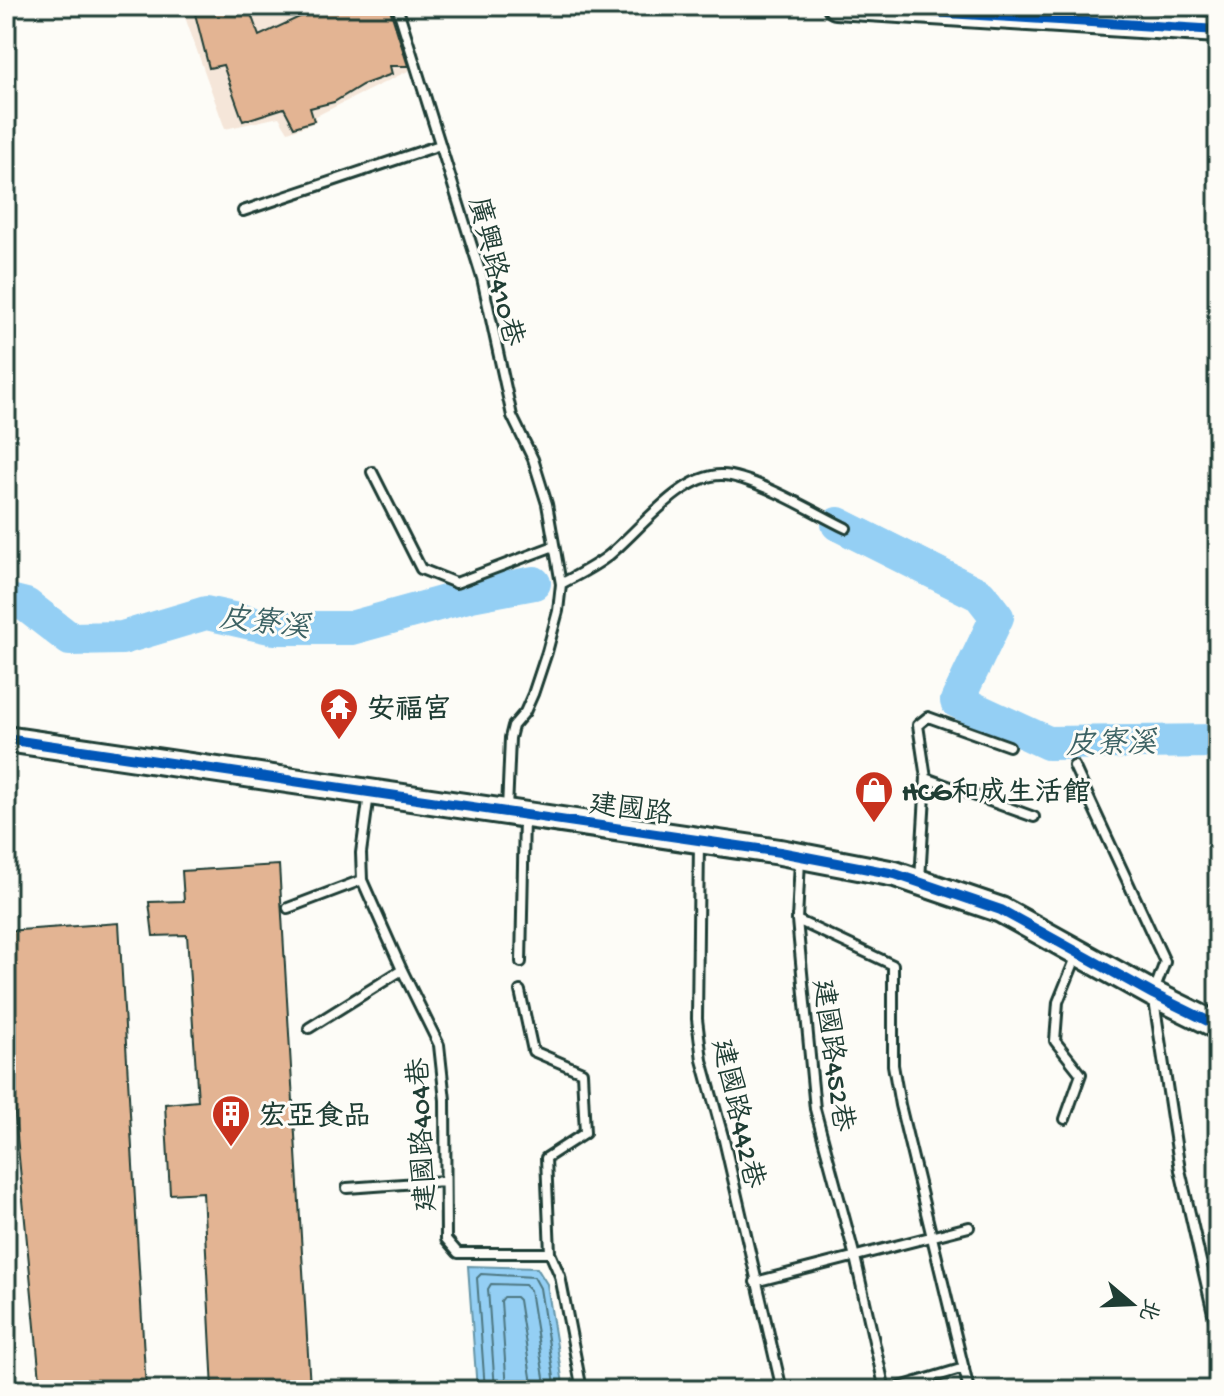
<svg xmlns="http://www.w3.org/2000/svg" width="1224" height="1396" font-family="'Gochi Hand','LXGW WenKai TC',sans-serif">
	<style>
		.built { fill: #f5e6d9 }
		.water { fill: #94cff4; stroke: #6595a7; stroke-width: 2 }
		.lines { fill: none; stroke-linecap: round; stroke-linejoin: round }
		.shore { stroke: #4e7781; stroke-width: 2 }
		.river { stroke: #94cff4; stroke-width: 34 }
		.building { fill: #e3b493; stroke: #1f3d34; stroke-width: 2 }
		.lane-casing { stroke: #1f3d34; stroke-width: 14 }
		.secondary-casing { stroke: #1f3d34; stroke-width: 30 }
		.lane { stroke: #fdfcf7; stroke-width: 8 }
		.secondary { stroke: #fdfcf7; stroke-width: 24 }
		.cycleway-casing { stroke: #fdfcf7; stroke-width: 15 }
		.cycleway { stroke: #0057b8; stroke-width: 10 }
		.labels { text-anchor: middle; stroke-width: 6; stroke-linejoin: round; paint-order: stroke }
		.street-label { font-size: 28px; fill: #1f3d34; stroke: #fdfcf7 }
		.poi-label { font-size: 28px; font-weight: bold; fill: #1f3d34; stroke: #fdfcf7; text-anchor: start }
		.water-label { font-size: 30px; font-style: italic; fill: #3c6264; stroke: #fdfcf7 }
	</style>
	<rect width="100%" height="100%" fill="#fdfcf7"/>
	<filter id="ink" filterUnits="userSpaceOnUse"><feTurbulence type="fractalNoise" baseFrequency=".0125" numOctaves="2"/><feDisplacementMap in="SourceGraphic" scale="16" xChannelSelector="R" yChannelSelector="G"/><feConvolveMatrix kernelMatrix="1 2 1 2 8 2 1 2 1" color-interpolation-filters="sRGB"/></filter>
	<g filter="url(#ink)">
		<!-- built -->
		<path class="built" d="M181,6H391L410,70L316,116V122L288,132L279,117L225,129Z"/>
		<!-- water -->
		<path class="water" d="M468,1266L537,1268L547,1284L564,1390H477Z"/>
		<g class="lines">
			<!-- shore -->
			<path class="shore" d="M485,1390L477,1278L481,1274L534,1277L540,1288L556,1390
				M495,1390L488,1289L491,1284L525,1285L530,1290L546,1390
				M507,1390L501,1301L504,1297H516L519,1300L533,1390"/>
			<!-- river -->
			<path class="river" d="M838,524L980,595L997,617L957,701L1048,743L1218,741
				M6,600L26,605L70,639L122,638L206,613L274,628H351L471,595L534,583"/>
		</g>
		<!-- building -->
		<path class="building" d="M193,6H248L259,36L323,6H389L408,66H390L392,74L362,85L334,102L310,108L314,121L294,127L284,108L243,121L223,65L209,68Z
			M279,865L310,1388L213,1390L203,1192L170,1194L165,1104L198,1101L187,935L153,936L149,902L184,901L182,871Z
			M119,923L146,1390H41L6,1020V931Z"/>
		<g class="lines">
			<defs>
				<path id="lane" d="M397,6L482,278L512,416L533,459L547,504L561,584L558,611L547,652L533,694L525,712L513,726L510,738L507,810
					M243,211L440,145
					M372,472L421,569L456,583L554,546
					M561,584C577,575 594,567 608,556C638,532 681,474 722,475C754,476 815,513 846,528
					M1074,766L1165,962L1153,994L1180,1170L1218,1335
					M926,778L1034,817
					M369,794L361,853L362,880L402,970L439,1045L445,1100L446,1239L458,1253H550L560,1276L582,1390
					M699,841L697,1019L702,1060L724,1140L782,1390
					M800,860L797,920L815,1109L855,1257L885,1390
					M920,880L926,778L918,725L928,717L1009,746
					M288,908L362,880
					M797,920L893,965V1065L900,1105L969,1390
					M521,962L524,817
					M520,991L533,1051L582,1072L585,1133L546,1158L550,1253
					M309,1028L402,970
					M1065,1119L1081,1074L1055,1041L1058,1002L1077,955
					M347,1188L445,1181
					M755,1282L969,1227
					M890,1390L964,1368"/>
				<path id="secondary" d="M836,6L1218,30
					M6,739L780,852L895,874L1001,910L1153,994L1218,1026"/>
			</defs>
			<!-- lane casing -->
			<use href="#lane" class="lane-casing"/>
			<!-- secondary casing -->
			<use href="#secondary" class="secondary-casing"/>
			<!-- lane -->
			<use href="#lane" class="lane"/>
			<!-- secondary -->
			<use href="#secondary" class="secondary"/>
			<defs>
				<path id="cycleway" d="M836,6L1218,30
					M6,739L780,852L895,874L1001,910L1153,994L1218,1026"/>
			</defs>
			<!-- cycleway casing -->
			<use href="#cycleway" class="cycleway-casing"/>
			<!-- cycleway -->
			<use href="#cycleway" class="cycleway"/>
		</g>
	</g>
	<!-- icons -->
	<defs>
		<symbol id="temple-pin" viewBox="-11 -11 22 30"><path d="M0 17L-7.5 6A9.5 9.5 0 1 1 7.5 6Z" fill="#c8321e" stroke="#fdfcf7"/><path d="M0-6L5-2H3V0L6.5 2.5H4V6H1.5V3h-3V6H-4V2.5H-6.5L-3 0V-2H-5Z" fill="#fff"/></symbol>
		<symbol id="shop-pin" viewBox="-11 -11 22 30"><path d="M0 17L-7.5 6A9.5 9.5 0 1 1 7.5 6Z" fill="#c8321e" stroke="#fdfcf7"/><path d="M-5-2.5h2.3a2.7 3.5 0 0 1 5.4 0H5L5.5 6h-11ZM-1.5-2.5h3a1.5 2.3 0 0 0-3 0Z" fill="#fff"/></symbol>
		<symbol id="building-pin" viewBox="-11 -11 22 30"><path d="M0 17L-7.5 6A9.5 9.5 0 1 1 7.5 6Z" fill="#c8321e" stroke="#fdfcf7"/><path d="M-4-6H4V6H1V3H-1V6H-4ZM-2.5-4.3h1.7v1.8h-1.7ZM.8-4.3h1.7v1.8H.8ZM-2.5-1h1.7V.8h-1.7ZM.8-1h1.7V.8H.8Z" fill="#fff"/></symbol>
	</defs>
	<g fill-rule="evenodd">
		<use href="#temple-pin" x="317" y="685" width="44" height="60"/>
		<use href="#shop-pin" x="852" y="768" width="44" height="60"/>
		<use href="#building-pin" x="209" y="1092" width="44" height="60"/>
	</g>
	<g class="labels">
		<!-- street labels -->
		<g class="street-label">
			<text transform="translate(498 271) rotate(76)" y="10">廣興路410巷</text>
			<text transform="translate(631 807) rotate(8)" y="10">建國路</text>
			<text transform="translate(835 1055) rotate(82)" y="10">建國路452巷</text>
			<text transform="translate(740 1113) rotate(77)" y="10">建國路442巷</text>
			<text transform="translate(420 1135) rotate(-93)" y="10">建國路404巷</text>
		</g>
		<!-- poi labels -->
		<g class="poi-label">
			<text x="367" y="717">安福宮</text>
			<text x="902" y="800">HCG和成生活館</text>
			<text x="259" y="1124">宏亞食品</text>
		</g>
		<!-- water labels -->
		<g class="water-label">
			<text transform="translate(265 621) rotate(7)" y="10">皮寮溪</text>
			<text transform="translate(1111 742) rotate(-1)" y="10">皮寮溪</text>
		</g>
	</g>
	<!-- margin -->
	<rect width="1224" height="1396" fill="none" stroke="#fdfcf7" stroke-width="32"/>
	<rect x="16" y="16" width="1192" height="1364" fill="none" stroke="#1f3d34" stroke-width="3" filter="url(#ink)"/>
	<!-- north arrow -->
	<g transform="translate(1132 1304) rotate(109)" stroke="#fdfcf7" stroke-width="6" paint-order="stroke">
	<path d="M0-6L14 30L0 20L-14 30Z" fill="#1f3d34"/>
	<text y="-12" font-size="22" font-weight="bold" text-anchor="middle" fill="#1f3d34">北</text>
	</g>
</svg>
